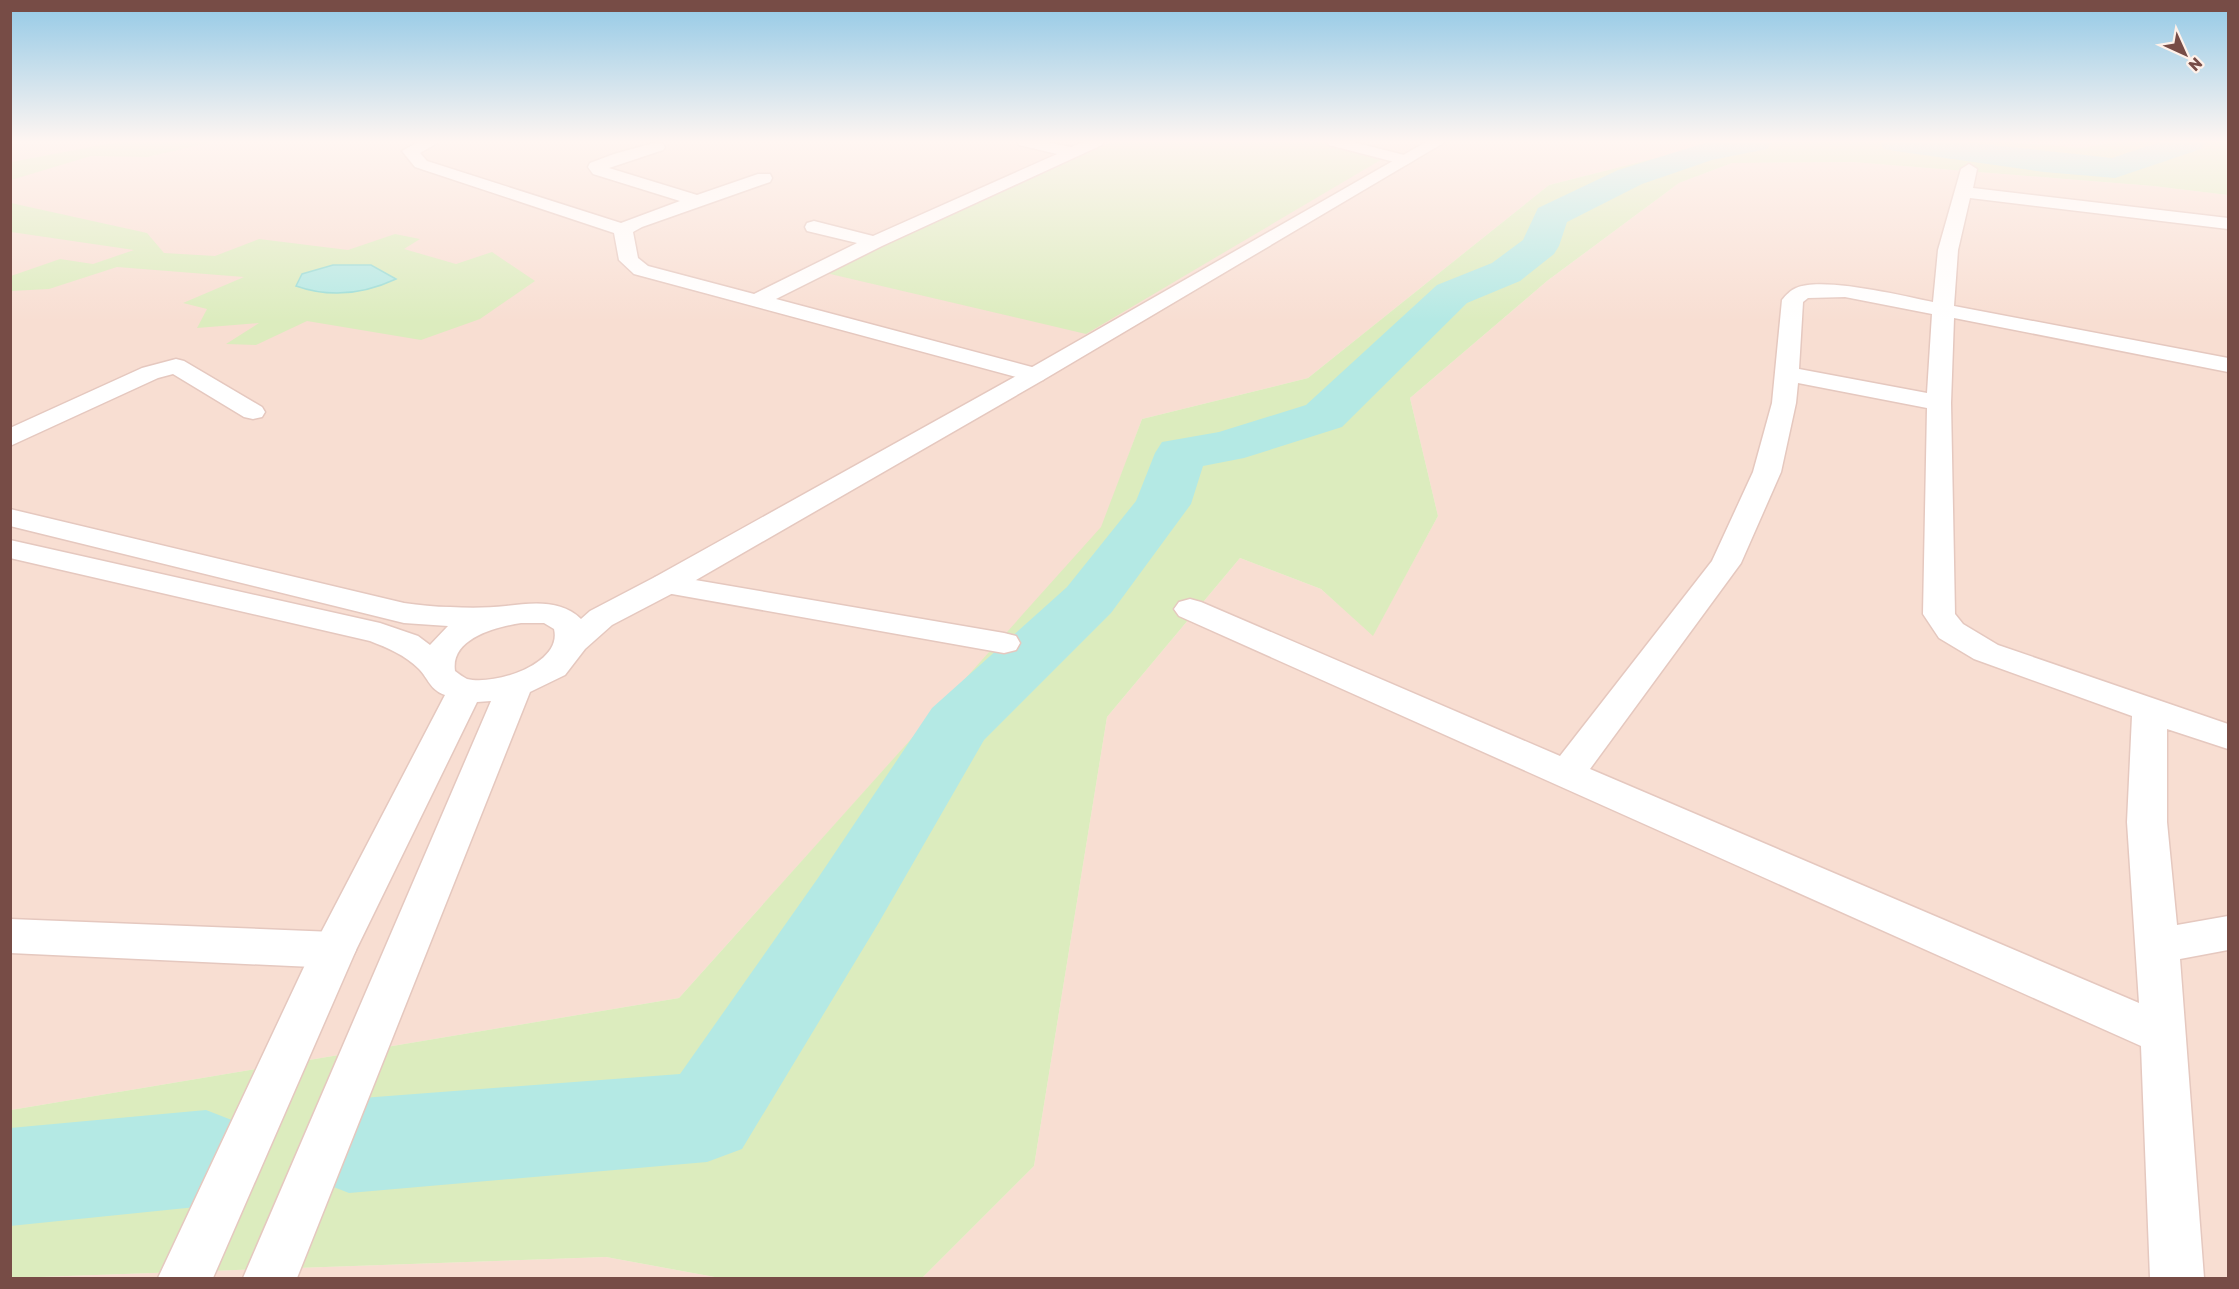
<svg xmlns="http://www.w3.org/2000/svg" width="2239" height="1289" font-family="Rubik,sans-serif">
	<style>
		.residential { fill: #f8ded2 }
		.green { fill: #dcecbe }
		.water { fill: #b4e9e4; stroke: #99dcd6; stroke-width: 1.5 }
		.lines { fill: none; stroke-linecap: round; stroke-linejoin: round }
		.river { fill: #b4e9e4; fill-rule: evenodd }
		.minor-casing { stroke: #e5c8bf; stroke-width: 3 }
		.tertiary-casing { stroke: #e5c8bf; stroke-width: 3 }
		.minor { fill: #fff; fill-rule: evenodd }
		.tertiary { fill: #fff; fill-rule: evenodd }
	</style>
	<rect width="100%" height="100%" fill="#feece1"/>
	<!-- residential -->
	<path class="residential" d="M11,142H1719L1549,185L1308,378L1142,419L1102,527L679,998L11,1110Z
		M2010,142H2113L2082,148Z
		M1853,162L2153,186L2228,195V1278H922L1034,1166L1107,717L1240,558L1321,589L1373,635L1438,516L1410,398L1547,281L1679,183L1732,163Z
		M606,1257L720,1278H11Z"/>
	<!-- green -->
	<path class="green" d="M118,142H212L147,157L91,156L11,180V162Z
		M1112,142H1322L1384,158L1086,334L826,273L1046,170Z
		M1719,142H2010L2082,148L2113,142H2228V195L2153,186L1853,162L1732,163L1679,183L1547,281L1410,398L1438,516L1373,636L1321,589L1240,558L1107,717L1034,1166L922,1278H720L606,1257L11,1278V1110L679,998L1101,527L1142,419L1308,378L1549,185Z
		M11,203L147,233L164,253L215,256L259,239L348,250L395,234L420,239L404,249L456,264L492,252L535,281L480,319L421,340L307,321L256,345L226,344L259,323L197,328L207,309L183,303L244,277L117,267L49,289L11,291V276L60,259L93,264L134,250L11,232Z"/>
	<!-- water -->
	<path class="water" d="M333,265H371L396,279C364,294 330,298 296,286L302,274Z"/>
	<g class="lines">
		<!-- river -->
		<path class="river" d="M1708,142H1772L1767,149L1712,160L1642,184L1567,222L1559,246L1554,254L1520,281L1467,303L1342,427L1244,458L1203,466L1191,504L1111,613L984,740L878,924L742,1149L707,1162L349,1193L313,1179L299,1146L313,1113L349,1099L680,1074L818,878L932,708L1067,587L1136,501L1155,453L1162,442L1219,432L1306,405L1437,285L1492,263L1523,240L1538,208L1618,170Z
			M1880,142H1965L2112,158L2160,142H2206L2201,149L2115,178L2044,172L1895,151L1884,149Z
			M206,1110L242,1124L257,1158L242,1192L206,1206L10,1226V1128Z"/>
		<defs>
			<path id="minor" d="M418,142H439L420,153L427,161L621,223L680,201L593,174L588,167L590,163L614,154L657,142L663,144L665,147L663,150L609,168L697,195L758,174H770L772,178L770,182L642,227L633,232L638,258L648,266L754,294L857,243L807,231L805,227L807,223L814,221L873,236L1057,154L1019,145L1017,142H1046L1071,147L1084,142H1104L1102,145L882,246L776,299L1043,370L1047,375L1043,380L1035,382L634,274L619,260L614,233L415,167L402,151Z
				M1327,142H1353L1412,157L1414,160L1406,165L1329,145Z
				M1969,164L1977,169L1973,188L2228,218V229L1970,198L1958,250L1954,306L2228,358V372L1954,318L1951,403L1955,614L1963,624L1998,645L2228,724V749L2167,729V822L2177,925L2228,916V950L2180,959L2204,1278H2150L2141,1046L1179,616L1174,609L1179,602L1190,599L1201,602L1560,756L1712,561L1753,472L1772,403L1782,300C1786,295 1791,290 1796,288C1821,276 1904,296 1933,302L1938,250L1961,169ZM1845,297L1932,314L1927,393L1799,369L1803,302L1808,298ZM1798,383L1927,408L1923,614L1939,638L1974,659L2132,716L2127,822L2139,1003L1590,769L1741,563L1781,472L1796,403Z
				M176,359L184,361L262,407L265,412L262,417L253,419L244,417L173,374L158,378L10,446V428L142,368Z
				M666,575L1004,633L1016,636L1020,643L1016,650L1004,653L655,591L651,584L655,577Z
				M10,919L334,932L349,937L356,950L349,963L334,968L10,953Z"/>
			<path id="tertiary" d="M1426,142H1445L1043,380L677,591L612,625L585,649L565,675L530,692L297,1278H243L491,701L477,702L356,950L213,1278H158L312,950L445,695C430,690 428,678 419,669C405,655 388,648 370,641L10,558V540L380,623L418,636L430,645L448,626L404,623L10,526V509L404,603C419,605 435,607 450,607C468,608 488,608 506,606C531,603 561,599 581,619L590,611L655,577L1027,370ZM521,623H544L554,629C563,664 494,686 467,679C463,677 459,674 455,671C450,638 497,627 521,623Z"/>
		</defs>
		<!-- minor casing -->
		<use href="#minor" class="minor-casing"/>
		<!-- tertiary casing -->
		<use href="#tertiary" class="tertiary-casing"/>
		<!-- minor -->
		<use href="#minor" class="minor"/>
		<!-- tertiary -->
		<use href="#tertiary" class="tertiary"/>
	</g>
	<!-- sky -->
	<linearGradient id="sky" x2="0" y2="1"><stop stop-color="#93c9e6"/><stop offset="0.44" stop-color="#fff6f2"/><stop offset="1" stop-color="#fff6f2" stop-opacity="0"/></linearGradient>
	<rect width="2239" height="322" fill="url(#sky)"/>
	<!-- border -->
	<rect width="2239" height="1289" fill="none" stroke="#774c46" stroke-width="24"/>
	<!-- north arrow -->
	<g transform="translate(2185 54) rotate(135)" stroke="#fff1e9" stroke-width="4.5" paint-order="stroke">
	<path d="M0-4.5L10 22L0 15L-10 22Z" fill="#774c46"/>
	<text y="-9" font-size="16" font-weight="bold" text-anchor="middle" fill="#774c46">N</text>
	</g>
</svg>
